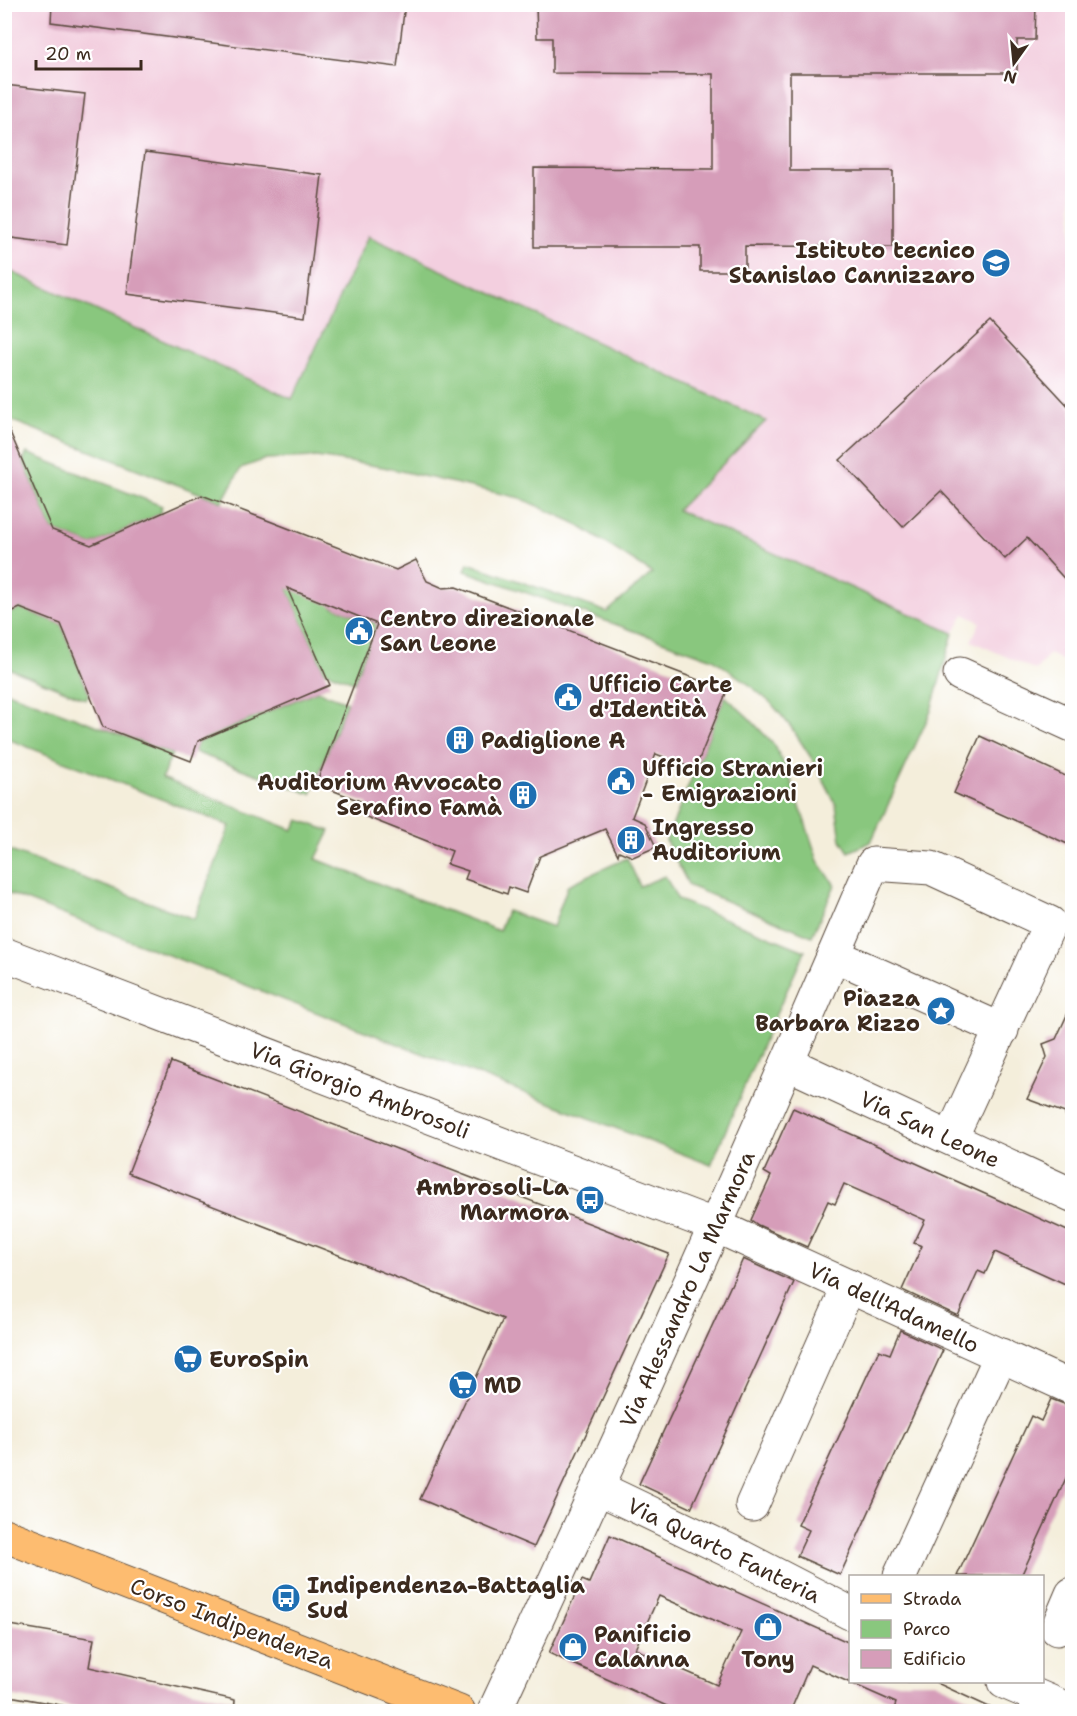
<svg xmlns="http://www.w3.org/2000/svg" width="1077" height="1716" viewBox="0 0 1077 1716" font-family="'Shantell Sans',sans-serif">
  <rect width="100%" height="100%" fill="#fff"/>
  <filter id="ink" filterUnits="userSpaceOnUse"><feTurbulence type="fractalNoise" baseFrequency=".0167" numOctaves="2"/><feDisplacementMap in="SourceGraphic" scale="12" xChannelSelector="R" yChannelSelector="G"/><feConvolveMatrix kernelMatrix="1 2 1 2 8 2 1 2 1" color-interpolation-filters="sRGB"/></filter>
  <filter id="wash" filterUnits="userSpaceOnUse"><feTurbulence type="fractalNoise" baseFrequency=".008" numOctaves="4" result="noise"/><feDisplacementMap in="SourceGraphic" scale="24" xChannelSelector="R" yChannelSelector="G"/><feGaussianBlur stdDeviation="1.35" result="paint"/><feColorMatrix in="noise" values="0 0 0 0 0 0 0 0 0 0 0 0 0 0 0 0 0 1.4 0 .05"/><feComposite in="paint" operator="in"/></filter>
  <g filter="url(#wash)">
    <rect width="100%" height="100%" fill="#f4eedb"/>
    <polygon fill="#f3cfdf" points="5,5 1072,5 1072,665 1049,654 1036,670 971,641 980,622 964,614 953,633 676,510 766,420 368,237 292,399 5,269"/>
    <g fill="#89c77e" stroke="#62784e" stroke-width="1.5">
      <polygon points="368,236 766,421 677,510 953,633 931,711 871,842 849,852 841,840 836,805 814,762 791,727 771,703 747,683 713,659 465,571 468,563 607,612 652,573 573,522 520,498 383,467 316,457 266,459 241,468 222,502 5,418 5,269 292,399"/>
      <polygon points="27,453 162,506 160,514 91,545 52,530 23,461"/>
      <polygon points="271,553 343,574 332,606 377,624 354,682 324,671"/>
      <polygon points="20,608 61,624 89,693 86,699 5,667 5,615"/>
      <polygon points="5,691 172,754 162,778 293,830 299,820 330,831 316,859 499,931 507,911 553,927 568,885 627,858 640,886 665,876 678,900 805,951 766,1036 711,1165 5,892 5,849 194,919 230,826 5,738"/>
      <polygon points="317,691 347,702 311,794 194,752 198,742"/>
      <polygon points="725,696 749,718 775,746 790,777 818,861 835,885 812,936 689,886 666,841"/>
    </g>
    <g id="blocks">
      <g fill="#d69db9" fill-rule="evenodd">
        <polygon points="52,4 405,4 397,67 51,22"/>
        <polygon points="536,4 1036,4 1035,40 1017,40 1017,73 790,73 790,171 893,171 893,247 745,246 745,271 700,271 700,247 534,247 534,168 713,169 713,74 552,73 552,38 537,38"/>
        <polygon points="4,85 85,94 67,245 4,237"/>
        <polygon points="145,152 322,175 305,317 127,294"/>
        <polygon points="990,322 1072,410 1072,587 1027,538 1005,559 941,491 903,527 840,460"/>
        <polygon points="4,418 52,530 91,545 202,495 396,570 416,560 427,581 443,588 456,587 727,691 695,769 656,754 632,817 645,823 656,847 633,857 619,851 618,855 605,829 540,856 526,893 509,887 507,894 465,879 468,871 447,864 452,851 364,816 368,804 316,784 377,624 287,588 330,685 198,741 191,761 103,727 61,624 20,608 4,615"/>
        <polygon points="980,736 1072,779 1072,846 954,793"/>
        <polygon points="1072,1004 1072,1117 1066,1118 1065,1113 1027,1099 1047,1057 1043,1044 1056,1039"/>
        <polygon points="171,1062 669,1254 534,1547 420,1499 503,1319 128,1173"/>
        <polygon points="793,1108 1072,1233 1072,1287 995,1252 985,1274 978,1271 958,1316 902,1290 922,1246 914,1243 925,1220 844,1184 835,1204 828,1201 807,1247 758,1225 751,1220 771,1176 764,1172"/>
        <polygon points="743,1259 794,1282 691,1508 639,1484"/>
        <polygon points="900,1330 943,1350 840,1575 797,1556 809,1530 798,1525 879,1350 890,1354"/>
        <polygon points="1051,1399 1072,1407 1072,1465 1021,1576 957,1576 1031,1416 1041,1421"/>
        <path d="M 610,1535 L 850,1643 L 850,1682 L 935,1682 L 1000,1712 L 893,1712 L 896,1703 L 810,1665 L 790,1712 L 680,1712 L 629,1689 L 549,1653 L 582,1580 L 589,1583 ZM 659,1596 L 741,1632 L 717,1685 L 635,1649 Z"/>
        <polygon points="4,1624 94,1639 89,1667 235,1700 234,1712 100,1712 4,1695"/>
      </g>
    </g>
  </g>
  <g filter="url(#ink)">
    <use href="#blocks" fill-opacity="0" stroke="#57473a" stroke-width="1.5"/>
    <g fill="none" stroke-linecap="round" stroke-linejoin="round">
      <g stroke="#57473a" stroke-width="35">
        <g id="minor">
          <polyline points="960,674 1072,725"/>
          <polyline points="4,954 716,1226 1072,1388"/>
          <polyline points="834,955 1002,1030"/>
          <polyline points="787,1063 1072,1195"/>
          <polyline points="598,1488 736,1554 850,1613"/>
          <polyline points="752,1505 849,1286"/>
          <polyline points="900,1576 1001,1355"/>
          <polyline points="1057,1629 1072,1594"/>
          <polyline points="1004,1682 1072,1711"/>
          <path d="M 494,1712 C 625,1431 751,1149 873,864 L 931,868 L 1050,923 L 951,1138"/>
        </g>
      </g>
      <g stroke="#57473a" stroke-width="35">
        <polyline id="primary" points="4,1535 459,1712"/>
      </g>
      <use href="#minor" stroke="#fff" stroke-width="33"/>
      <use href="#primary" stroke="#fdbc6f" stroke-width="33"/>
    </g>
  </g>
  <defs>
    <g id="school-disc" transform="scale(1.5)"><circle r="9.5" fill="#1f6fb2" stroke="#fff"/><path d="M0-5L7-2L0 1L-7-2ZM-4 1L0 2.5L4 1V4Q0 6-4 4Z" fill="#fff"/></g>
    <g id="civic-disc" transform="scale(1.5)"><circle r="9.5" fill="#1f6fb2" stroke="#fff"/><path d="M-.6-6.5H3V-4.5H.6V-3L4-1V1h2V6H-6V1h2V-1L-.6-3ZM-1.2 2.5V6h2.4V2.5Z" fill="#fff"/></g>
    <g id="building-disc" transform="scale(1.5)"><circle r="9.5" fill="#1f6fb2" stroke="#fff"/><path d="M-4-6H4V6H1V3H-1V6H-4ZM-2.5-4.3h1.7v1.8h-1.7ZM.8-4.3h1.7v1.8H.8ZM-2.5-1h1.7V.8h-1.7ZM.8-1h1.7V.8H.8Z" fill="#fff"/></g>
    <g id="sight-disc" transform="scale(1.5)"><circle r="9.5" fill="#1f6fb2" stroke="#fff"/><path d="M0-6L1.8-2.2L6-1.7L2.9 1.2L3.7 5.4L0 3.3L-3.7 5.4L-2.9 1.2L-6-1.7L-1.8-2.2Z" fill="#fff"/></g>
    <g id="bus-disc" transform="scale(1.5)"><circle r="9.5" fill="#1f6fb2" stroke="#fff"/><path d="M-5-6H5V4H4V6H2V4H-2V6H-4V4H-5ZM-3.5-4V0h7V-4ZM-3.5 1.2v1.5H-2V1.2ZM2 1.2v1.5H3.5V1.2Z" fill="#fff"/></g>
    <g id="supermarket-disc" transform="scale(1.5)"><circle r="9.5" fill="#1f6fb2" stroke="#fff"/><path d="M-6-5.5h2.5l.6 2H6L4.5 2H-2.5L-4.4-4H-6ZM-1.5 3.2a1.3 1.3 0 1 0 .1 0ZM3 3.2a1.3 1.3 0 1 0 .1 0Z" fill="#fff"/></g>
    <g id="shop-disc" transform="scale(1.5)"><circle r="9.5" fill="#1f6fb2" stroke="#fff"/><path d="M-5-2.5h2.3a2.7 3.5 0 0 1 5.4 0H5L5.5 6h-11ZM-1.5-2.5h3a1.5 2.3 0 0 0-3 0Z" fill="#fff"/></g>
  </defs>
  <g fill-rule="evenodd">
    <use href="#school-disc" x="996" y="263"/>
    <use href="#civic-disc" x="359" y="631"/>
    <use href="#civic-disc" x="568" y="697"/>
    <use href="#building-disc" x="460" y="740"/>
    <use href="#civic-disc" x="621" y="781"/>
    <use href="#building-disc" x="523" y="795"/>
    <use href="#building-disc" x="631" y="840"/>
    <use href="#sight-disc" x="941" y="1011"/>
    <use href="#bus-disc" x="590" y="1200"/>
    <use href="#supermarket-disc" x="188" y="1359"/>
    <use href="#supermarket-disc" x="463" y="1385"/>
    <use href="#bus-disc" x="286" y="1598"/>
    <use href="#shop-disc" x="768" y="1627"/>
    <use href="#shop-disc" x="573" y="1647"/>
  </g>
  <g text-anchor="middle" stroke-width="4.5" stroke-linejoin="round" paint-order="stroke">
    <g font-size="22" font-weight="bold" fill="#3b2a1e" stroke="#fff" text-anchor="start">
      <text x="975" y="258" text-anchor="end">Istituto tecnico<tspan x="975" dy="25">Stanislao Cannizzaro</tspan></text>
      <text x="380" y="626">Centro direzionale<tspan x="380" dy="25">San Leone</tspan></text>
      <text x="589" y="692">Ufficio Carte<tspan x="589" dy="25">d'Identità</tspan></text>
      <text x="481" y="748">Padiglione A</text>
      <text x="642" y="776">Ufficio Stranieri<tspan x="642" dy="25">- Emigrazioni</tspan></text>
      <text x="502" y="790" text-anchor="end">Auditorium Avvocato<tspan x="502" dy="25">Serafino Famà</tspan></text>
      <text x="652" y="835">Ingresso<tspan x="652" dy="25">Auditorium</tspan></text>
      <text x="920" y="1006" text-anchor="end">Piazza<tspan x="920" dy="25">Barbara Rizzo</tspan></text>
      <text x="569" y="1195" text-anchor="end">Ambrosoli-La<tspan x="569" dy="25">Marmora</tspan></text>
      <text x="209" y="1367">EuroSpin</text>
      <text x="484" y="1393">MD</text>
      <text x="307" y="1593">Indipendenza-Battaglia<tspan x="307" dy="25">Sud</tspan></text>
      <text x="594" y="1642">Panificio<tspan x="594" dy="25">Calanna</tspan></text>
      <text x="768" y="1667" text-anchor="middle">Tony</text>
    </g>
    <g font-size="22" fill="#3b2a1e" stroke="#fff">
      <text transform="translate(360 1090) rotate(21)" y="8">Via Giorgio Ambrosoli</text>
      <text transform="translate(930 1129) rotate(25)" y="8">Via San Leone</text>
      <text transform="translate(687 1289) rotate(-66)" y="8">Via Alessandro La Marmora</text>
      <text transform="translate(894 1307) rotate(25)" y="8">Via dell'Adamello</text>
      <text transform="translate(724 1550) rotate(26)" y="8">Via Quarto Fanteria</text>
      <text transform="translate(232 1623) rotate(21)" y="8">Corso Indipendenza</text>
    </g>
  </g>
  <rect width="1077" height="1716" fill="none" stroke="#fff" stroke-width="24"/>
  <rect x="849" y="1575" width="195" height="108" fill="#ffffff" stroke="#b1aaa5" stroke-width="1.5"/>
  <rect x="861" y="1594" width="30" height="9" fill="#fdbc6f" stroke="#b1aaa5" stroke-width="1.5"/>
  <text x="903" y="1605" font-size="18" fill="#3b2a1e">Strada</text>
  <rect x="861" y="1620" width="30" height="18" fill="#89c77e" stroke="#b1aaa5" stroke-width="1.5"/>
  <text x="903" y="1635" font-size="18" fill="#3b2a1e">Parco</text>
  <rect x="861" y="1650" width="30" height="18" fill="#d69db9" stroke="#b1aaa5" stroke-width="1.5"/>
  <text x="903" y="1665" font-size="18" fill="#3b2a1e">Edificio</text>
  <g transform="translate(1014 63) rotate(195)" stroke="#ffffff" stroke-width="4.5" paint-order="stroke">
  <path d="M0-4.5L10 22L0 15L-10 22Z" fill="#3b2a1e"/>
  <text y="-9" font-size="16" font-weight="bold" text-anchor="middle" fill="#3b2a1e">N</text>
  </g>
  <path d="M36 60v9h105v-9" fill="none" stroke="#3b2a1e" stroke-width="3"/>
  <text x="45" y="60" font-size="18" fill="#3b2a1e" stroke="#ffffff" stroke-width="4.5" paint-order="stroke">20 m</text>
</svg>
